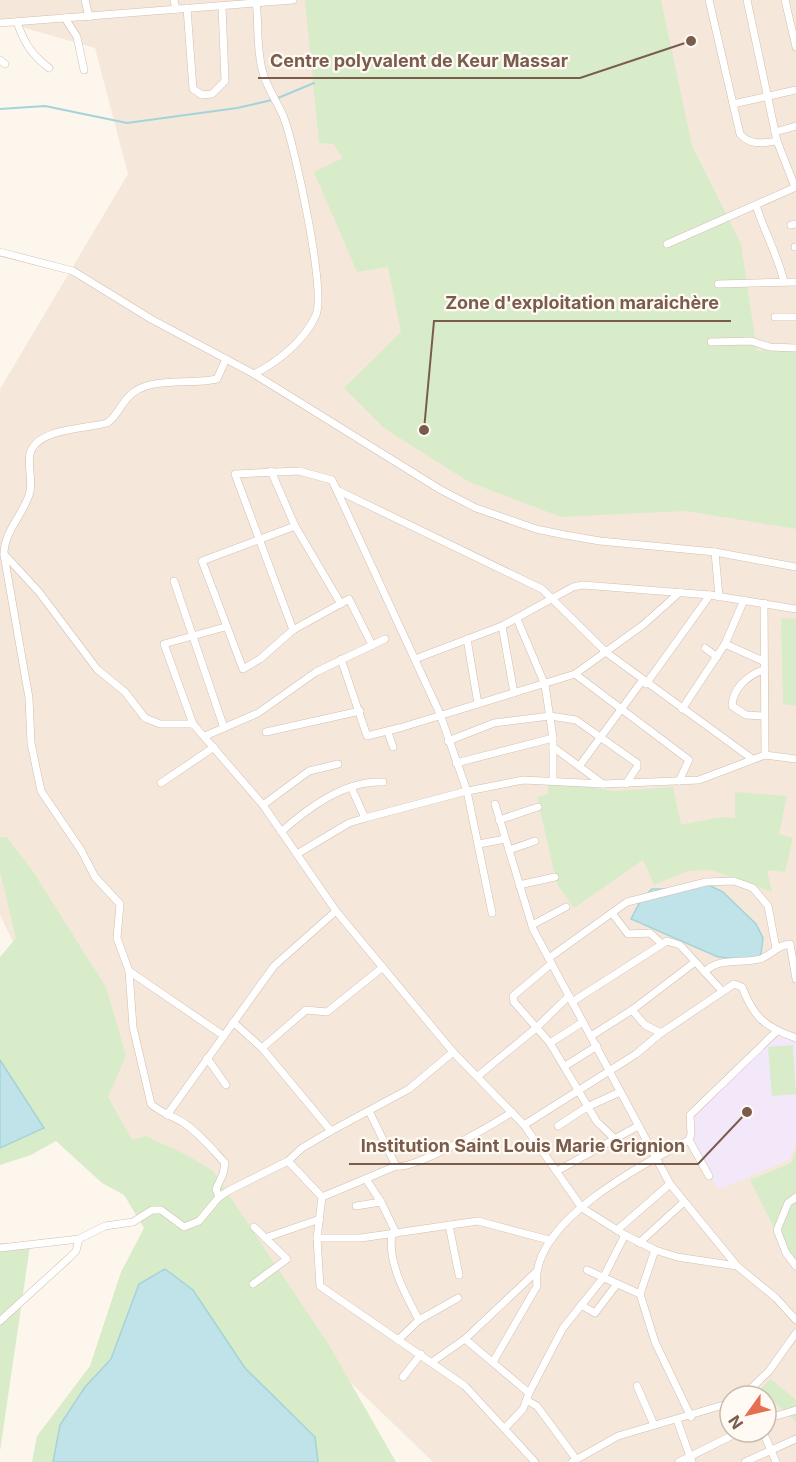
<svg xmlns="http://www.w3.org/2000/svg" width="796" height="1462" viewBox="0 0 796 1462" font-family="Inter,sans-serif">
  <rect width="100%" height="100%" fill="#fdf6ec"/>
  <path fill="#f5e8da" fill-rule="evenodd" d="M 0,0 L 796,0 L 796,1462 L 433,1462 L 120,1160 L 0,915 L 0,389 L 128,174 L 95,48 L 0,21 ZM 730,1396 L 766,1396 L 766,1432 L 730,1432 Z"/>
  <polygon fill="#f3e8fa" points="783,1036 796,1040 796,1143 790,1159 718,1190 692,1141 696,1136 694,1118 771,1040"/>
  <g fill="#d8ecc9">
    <polygon points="305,0 661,0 692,145 741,244 757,351 796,346 796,529 686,511 561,517 469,482 384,428 344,388 401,332 388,267 357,272 314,172 343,158 333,144 319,143"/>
    <polygon points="781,618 796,619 796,706 783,704"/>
    <path d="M 548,781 L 615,791 L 673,787 L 681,824 C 700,823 717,815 735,818 L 735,792 L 787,796 L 779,834 L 793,838 L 785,872 L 767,870 L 772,892 L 711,870 L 688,871 L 654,885 L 643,860 L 574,908 L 557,884 L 537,797 L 548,794 Z"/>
    <polygon points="0,837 7,837 32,870 106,987 126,1056 108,1097 132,1140 145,1136 187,1155 213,1171 329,1345 396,1462 32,1462 37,1436 90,1366 121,1272 144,1228 124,1195 102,1183 56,1141 31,1155 0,1165 0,1148 44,1128 0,1060 0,957 16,938 0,872"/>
    <polygon points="793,1045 796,1094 772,1096 768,1047"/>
    <polygon points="796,1150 796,1272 750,1180 791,1163"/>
    <polygon points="0,1243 30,1246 0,1451"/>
    <polygon points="771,1379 796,1400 796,1422 760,1389"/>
  </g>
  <g fill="#bfe3e8" stroke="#a5d3da" stroke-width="1.5">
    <polygon points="690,885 709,885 723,892 756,924 763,938 761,954 754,960 718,957 631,919 641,900 652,889 672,889"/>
    <polygon points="0,1060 44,1128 0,1148"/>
    <polygon points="165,1269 193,1290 245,1368 315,1437 318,1462 53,1462 60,1425 85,1387 111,1359 139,1284"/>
  </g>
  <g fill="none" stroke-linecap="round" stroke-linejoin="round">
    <g stroke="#a5d3da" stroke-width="2">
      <polyline points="278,98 314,83"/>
      <polyline points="0,109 45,106 127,123 237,108 272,100"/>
    </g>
    <g stroke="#d1beb0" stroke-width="8">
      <g id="minor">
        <polyline points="85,0 89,17"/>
        <polyline points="174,0 176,9"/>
        <path d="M 709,0 L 740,134 C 750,146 764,143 777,141"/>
        <polyline points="747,0 777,141 795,187"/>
        <polyline points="785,0 796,47"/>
        <polyline points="187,8 193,89 202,95 212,94 225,81 222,6"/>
        <polyline points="65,18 77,37 84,70"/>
        <path d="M 17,22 C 24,43 32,55 49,68"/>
        <polyline points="0,23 293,0"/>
        <polyline points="0,60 5,64"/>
        <polyline points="733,104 796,90"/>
        <polyline points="775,132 796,126"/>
        <path d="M 756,205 C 764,232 778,255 784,282"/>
        <polyline points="791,225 796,224"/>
        <polyline points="667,244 796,187"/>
        <polyline points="795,247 796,247"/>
        <polyline points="0,252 73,271 151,319 254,374 441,490 476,508 536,529 565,535 600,541 715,552 796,567"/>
        <polyline points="718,284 796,282"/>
        <polyline points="775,317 796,317"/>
        <polyline points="711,342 751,341 770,347 796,348"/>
        <path d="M 254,374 C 278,362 305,340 316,315 C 326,290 295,147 284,118 C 278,103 267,88 263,73 C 256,50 259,24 256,0"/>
        <polyline points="271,471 295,526 341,604"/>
        <polyline points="337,490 542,589 607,653 751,758"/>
        <polyline points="295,526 202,561 243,669 260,659 293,630 349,599 372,645"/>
        <polyline points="715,552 719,597"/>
        <polyline points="4,555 29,698 31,743 41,791 81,850 95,877 120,904 117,938 129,971 224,1036"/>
        <polyline points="174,581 224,728"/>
        <polyline points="764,603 765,755"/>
        <polyline points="517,619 545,685 553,738 553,781"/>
        <polyline points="502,626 514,693"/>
        <polyline points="225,627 164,644 193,724 263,805 336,911 453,1052 524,1125 582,1208 625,1235 655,1250 677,1257 737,1266 776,1298 796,1320"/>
        <polyline points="293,630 235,474 299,471 332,480 440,714 467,791 492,913"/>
        <polyline points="467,639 478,704"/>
        <polyline points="725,644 763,661"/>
        <polyline points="705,648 717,657"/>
        <polyline points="341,659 367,736 403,727 575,674 643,625 680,592"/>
        <polyline points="415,659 502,626 573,587 583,585 710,595 796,609"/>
        <polyline points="575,674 689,760 679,781"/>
        <polyline points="646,684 710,595"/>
        <polyline points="682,709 725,644 744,600"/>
        <path d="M 763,716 L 746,715 L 732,706 C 733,688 747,676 763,670"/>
        <path d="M 193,724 L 160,724 L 145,718 L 125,692 L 97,669 L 39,592 L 4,554 C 4,532 22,516 29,495 C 34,482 27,468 30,454 C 36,428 86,429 107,423 C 119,415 121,401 134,392 C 155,377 191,385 217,379 L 226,359"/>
        <polyline points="266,732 360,711"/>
        <polyline points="388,732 393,747"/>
        <polyline points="205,736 258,713 316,672 385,639"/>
        <polyline points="448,741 494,723 550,716 576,720 637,763 637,767 626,784"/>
        <polyline points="553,747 603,784"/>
        <polyline points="456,763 553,738"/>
        <polyline points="580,765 642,681"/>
        <polyline points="161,783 214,747"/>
        <polyline points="351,787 365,818"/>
        <polyline points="495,804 533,929 670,1184 737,1266"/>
        <polyline points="263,805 309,771 338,764"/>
        <polyline points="499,820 538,807"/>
        <path d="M 281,832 C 308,808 345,780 383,782"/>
        <polyline points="479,844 505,839"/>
        <polyline points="509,850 535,841"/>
        <polyline points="297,854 349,823 365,818 463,792 523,780 603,784 699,780 765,755 796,759"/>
        <polyline points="519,885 555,877"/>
        <polyline points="612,913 628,934 650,933 661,943"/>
        <polyline points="532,925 566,907"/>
        <polyline points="549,958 627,902 706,882 734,881 753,888 768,906 776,948"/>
        <polyline points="551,964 513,996 514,1002 550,1043 597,1122 614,1138"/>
        <path d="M 129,971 L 133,1027 L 151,1104 C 161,1113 173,1116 184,1123 C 200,1134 212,1149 225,1163 L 223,1174 L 216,1189 L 219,1197"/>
        <path d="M 705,972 C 718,957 743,964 760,959 C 772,955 777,945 790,944 L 796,979"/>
        <polyline points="572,1002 667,941 680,945 722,991"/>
        <polyline points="632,1010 645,1025 661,1033"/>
        <polyline points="233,1022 262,1048 331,1131"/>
        <polyline points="591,1036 632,1010 695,962"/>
        <polyline points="550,1043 583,1022"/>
        <polyline points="262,1048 306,1010 327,1012 383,967"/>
        <polyline points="207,1058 226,1085"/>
        <polyline points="565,1066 597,1046"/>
        <polyline points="478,1076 536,1028 569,996"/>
        <polyline points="167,1115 274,966 336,911"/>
        <path d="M 524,1125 L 636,1054 L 661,1033 L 734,984 L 742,987 C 754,1018 765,1027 796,1038"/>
        <polyline points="558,1126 587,1107 620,1092"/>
        <polyline points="288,1161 322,1197 317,1238 320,1286 465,1386 535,1462"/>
        <path d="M 396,1166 C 412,1171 494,1124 512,1112"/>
        <polyline points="557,1171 638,1126"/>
        <polyline points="709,1176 689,1140 691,1134 690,1115 777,1031"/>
        <polyline points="366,1179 381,1202 396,1233"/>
        <polyline points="322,1197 396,1166 369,1111"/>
        <polyline points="796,1197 788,1203 777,1230 786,1253 796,1266"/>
        <polyline points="356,1206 381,1202"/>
        <polyline points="449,1225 459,1275"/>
        <polyline points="617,1230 670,1184"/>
        <path d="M 392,1234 C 387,1262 406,1296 419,1320"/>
        <polyline points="265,1238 320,1219"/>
        <polyline points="317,1238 361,1238 478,1221 549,1240"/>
        <polyline points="639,1243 684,1202"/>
        <polyline points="0,1248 79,1239"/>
        <polyline points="655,1250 640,1294 655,1342 691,1417"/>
        <polyline points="587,1270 640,1294"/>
        <polyline points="253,1284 287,1259 254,1227"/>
        <polyline points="581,1305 595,1313 617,1284"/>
        <polyline points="0,1321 69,1258 76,1251 79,1239 105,1226 133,1222 152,1210 161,1210 184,1227 199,1221 219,1197 230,1190 288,1161 302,1148 331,1131 409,1089 453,1052"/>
        <polyline points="398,1340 419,1320 458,1298"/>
        <polyline points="432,1362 465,1339"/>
        <path d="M 493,1362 L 537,1286 C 529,1223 641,1165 689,1140"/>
        <polyline points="403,1377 421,1354"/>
        <polyline points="637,1386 654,1425"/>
        <polyline points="529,1393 465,1339 535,1273"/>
        <polyline points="743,1396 769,1371 796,1333"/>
        <polyline points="528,1401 537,1406 576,1459"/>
        <polyline points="766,1419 796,1410"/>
        <polyline points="677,1420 692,1462"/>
        <polyline points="505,1428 523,1409 529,1393 563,1328 603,1278 625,1235"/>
        <polyline points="763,1432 776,1462"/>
        <polyline points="572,1462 618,1436 730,1403"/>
        <polyline points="679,1462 739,1432"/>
        <polyline points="745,1462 796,1439"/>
      </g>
    </g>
    <use href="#minor" stroke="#fff" stroke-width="7"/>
  </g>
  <path fill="none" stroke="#7a5c4d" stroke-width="2" d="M691 41L580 78H258M424 430L434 321H731M747 1112L698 1164H349"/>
  <g fill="#7a5c4d" stroke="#fffaf3" stroke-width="2">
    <circle cx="691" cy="41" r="6"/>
    <circle cx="424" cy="430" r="6"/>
    <circle cx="747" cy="1112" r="6"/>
  </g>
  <g font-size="18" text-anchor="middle" font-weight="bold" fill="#7a5c4d" stroke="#fffaf3" stroke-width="4.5" stroke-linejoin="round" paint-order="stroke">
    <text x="419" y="67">Centre polyvalent de Keur Massar</text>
    <text x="582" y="309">Zone d'exploitation maraichère</text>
    <text x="523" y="1152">Institution Saint Louis Marie Grignion</text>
  </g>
  <g transform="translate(748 1414) rotate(236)"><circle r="28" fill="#fffaf3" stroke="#cabbb1" stroke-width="1.5"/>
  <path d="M0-4.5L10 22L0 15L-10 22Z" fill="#e76f51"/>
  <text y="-9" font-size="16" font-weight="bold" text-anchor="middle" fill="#7a5c4d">N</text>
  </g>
</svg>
